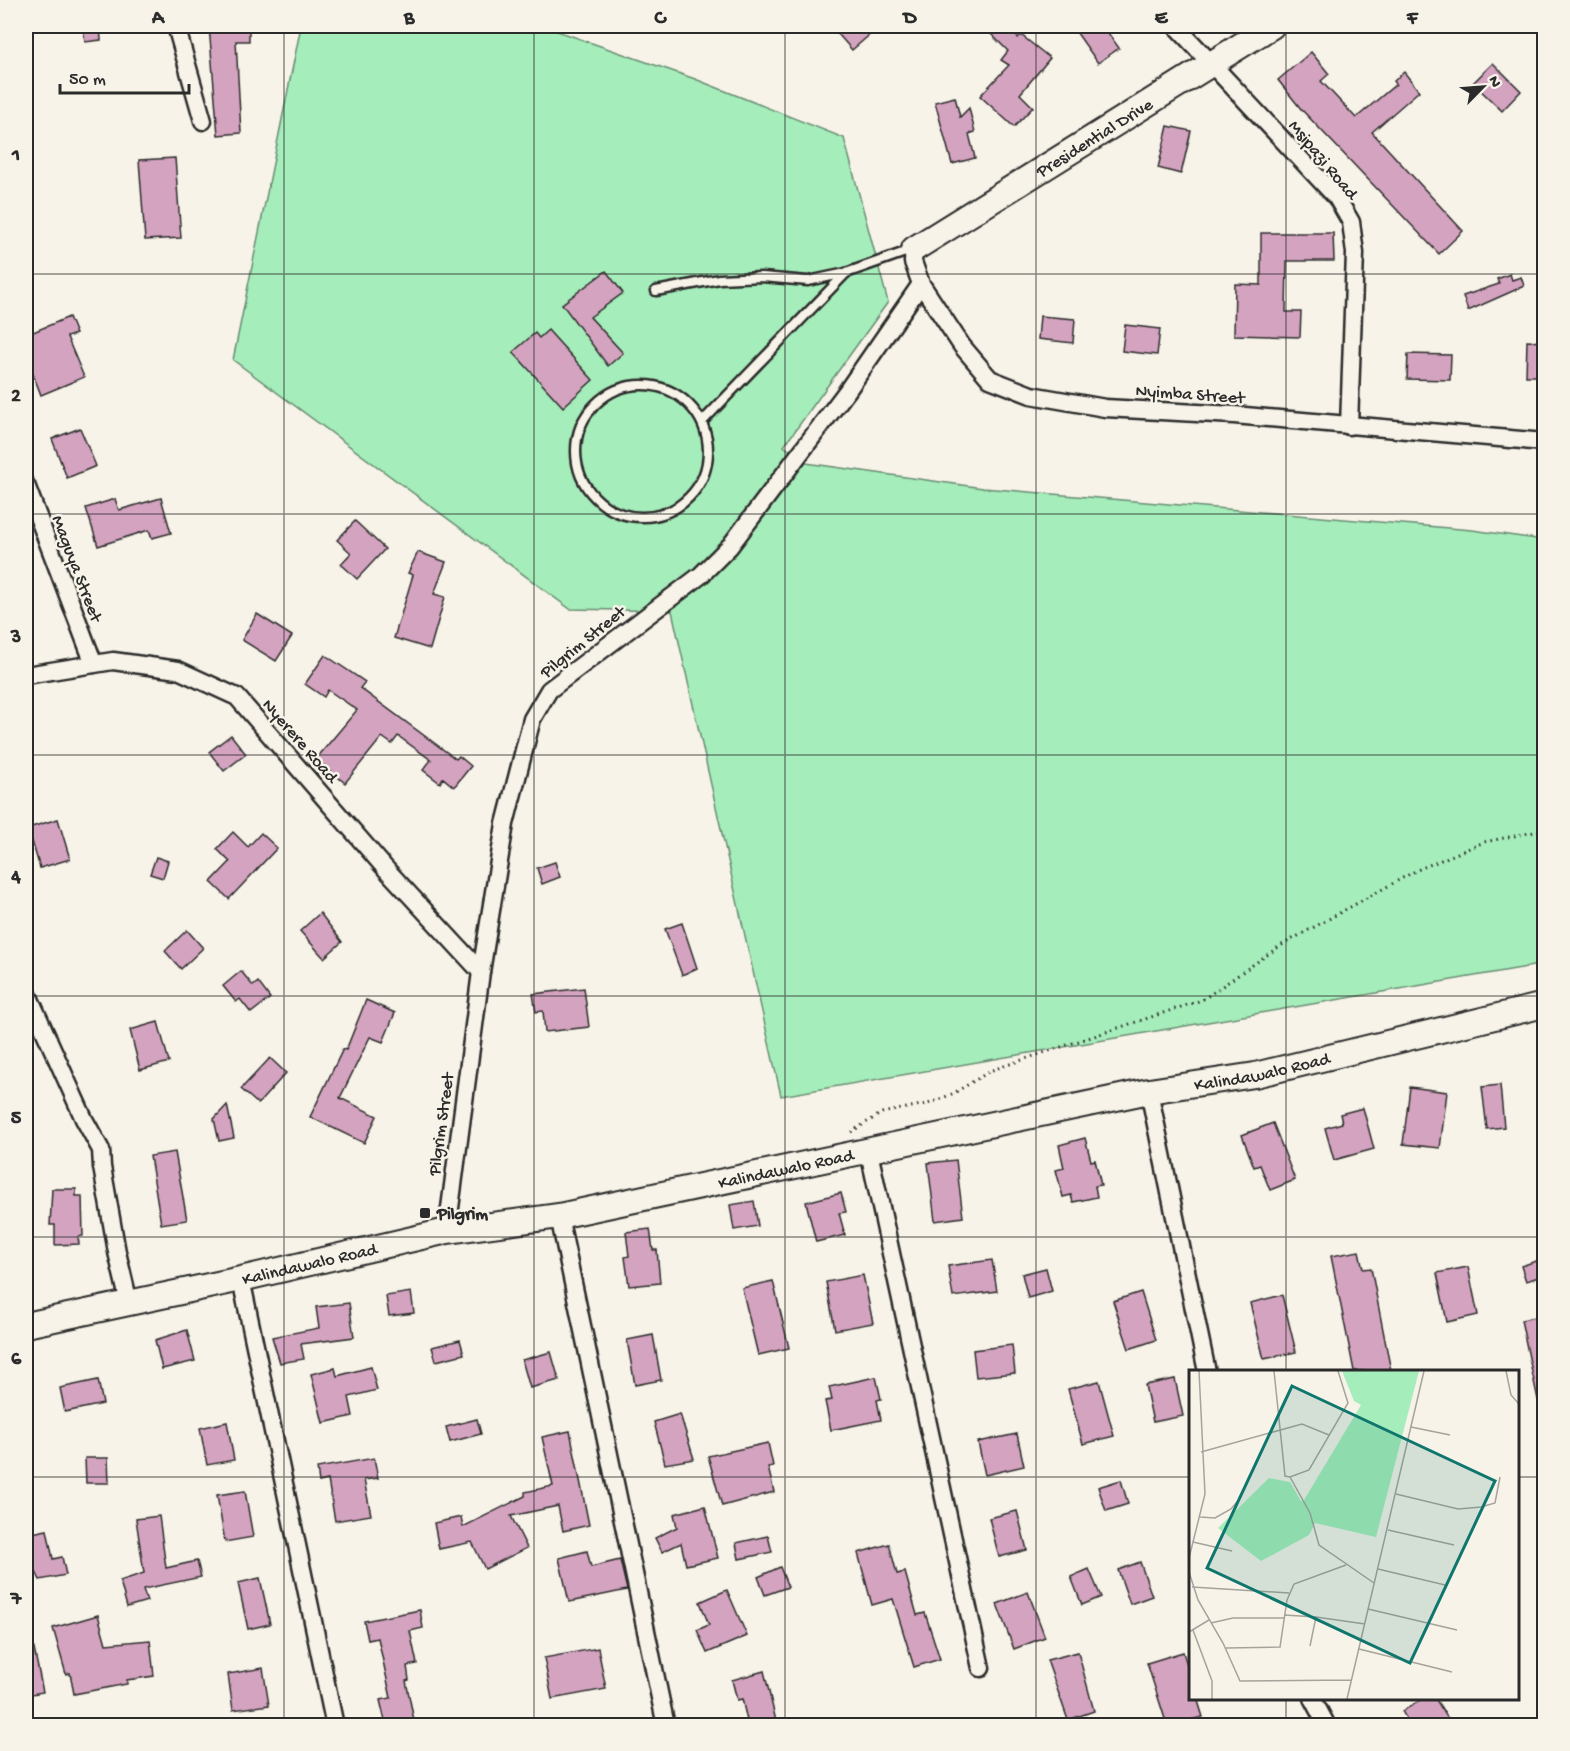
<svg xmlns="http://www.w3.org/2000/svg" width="1570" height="1751" viewBox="0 0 1570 1751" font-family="'Gochi Hand',sans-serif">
  <rect width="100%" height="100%" fill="#f7f3e8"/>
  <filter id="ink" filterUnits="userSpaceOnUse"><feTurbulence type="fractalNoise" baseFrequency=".0167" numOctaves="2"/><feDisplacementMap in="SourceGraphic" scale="12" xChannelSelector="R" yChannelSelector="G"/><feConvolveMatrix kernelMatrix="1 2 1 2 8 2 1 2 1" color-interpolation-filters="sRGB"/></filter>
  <g filter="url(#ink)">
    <polygon fill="#a5edba" stroke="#688c72" stroke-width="1.5" points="301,26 543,26 695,79 844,138 888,302 784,446 806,463 983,488 1472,530 1544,540 1544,964 781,1096 672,611 570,609 233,360"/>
    <g fill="#d4a3c0" stroke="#2b2b2b" stroke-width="1.5">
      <polygon points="83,26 100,26 101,40 85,42"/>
      <polygon points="209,26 249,26 249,41 236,41 241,133 218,135"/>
      <polygon points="831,26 880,26 852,50"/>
      <polygon points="983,26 1007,26 1018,38 1021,35 1050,58 1020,94 1033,107 1014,127 980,96 1009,65 1001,60 1008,51"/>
      <polygon points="1072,26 1103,26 1119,48 1098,63"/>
      <polygon points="1311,52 1329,74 1321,81 1356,118 1396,84 1394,81 1404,72 1419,91 1372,132 1463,231 1439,254 1301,109 1278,80"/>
      <polygon points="1493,63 1521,91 1502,111 1473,83"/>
      <polygon points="955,97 960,117 969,108 975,132 969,134 975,158 952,164 935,102"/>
      <polygon points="1168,126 1191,131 1181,174 1158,168"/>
      <polygon points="175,158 181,238 145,240 139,160"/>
      <polygon points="1261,233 1333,233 1334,261 1287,261 1286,312 1301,312 1300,337 1234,335 1235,284 1261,285"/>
      <polygon points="606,271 623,293 590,317 623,353 608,366 562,304"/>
      <polygon points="1510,274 1512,280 1521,277 1524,286 1468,311 1463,296 1499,284 1497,279"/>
      <polygon points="1040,316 1075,319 1073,343 1038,339"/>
      <polygon points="69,317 76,334 67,337 84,377 41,395 26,356 26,335"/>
      <polygon points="1125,325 1160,329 1157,355 1122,351"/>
      <polygon points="548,330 593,380 563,407 513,352 535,333 539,338"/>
      <polygon points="1527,341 1542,342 1545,376 1526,376"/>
      <polygon points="1408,354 1451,355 1450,380 1407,379"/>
      <polygon points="80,428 96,466 67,478 52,439"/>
      <polygon points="161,498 171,533 152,538 149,530 98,546 86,508 115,499 119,510"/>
      <polygon points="355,521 385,549 357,579 341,564 351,553 337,540"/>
      <polygon points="418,552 446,562 434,594 445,597 430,649 394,638 413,575 408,573"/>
      <polygon points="257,614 292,636 276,661 242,640"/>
      <polygon points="325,655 365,682 360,688 456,759 459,756 471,766 454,787 443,778 440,783 423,770 431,760 398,736 392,744 382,737 345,783 316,759 357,710 328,690 324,697 305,684"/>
      <polygon points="231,735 246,754 224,771 209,752"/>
      <polygon points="58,819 70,859 40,868 28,828"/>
      <polygon points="233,832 248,847 261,833 277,848 229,899 211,882 230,862 217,849"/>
      <polygon points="156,857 168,861 163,878 150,874"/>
      <polygon points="555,862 560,877 542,884 537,868"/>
      <polygon points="320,913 342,942 324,958 300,931"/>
      <polygon points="682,923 697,968 682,975 665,929"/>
      <polygon points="187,930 203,948 181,969 165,951"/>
      <polygon points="241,971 253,986 258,982 270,998 251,1013 240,999 236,1002 223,986"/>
      <polygon points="584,988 589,1027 545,1032 543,1011 536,1012 533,994"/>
      <polygon points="366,1000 395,1013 383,1042 370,1037 340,1098 377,1116 364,1143 310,1117 343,1049 346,1050"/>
      <polygon points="158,1022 169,1062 140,1070 130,1030"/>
      <polygon points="270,1058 286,1073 258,1104 241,1089"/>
      <polygon points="1500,1085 1504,1127 1487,1129 1482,1087"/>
      <polygon points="1410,1087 1447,1092 1440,1148 1403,1144"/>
      <polygon points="227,1105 234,1138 219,1141 214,1119"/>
      <polygon points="1363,1108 1374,1149 1334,1160 1325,1128 1342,1123 1340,1114"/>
      <polygon points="1273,1123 1295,1180 1270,1190 1260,1165 1254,1167 1242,1135"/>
      <polygon points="1085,1138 1091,1161 1095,1160 1101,1185 1095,1186 1097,1197 1073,1202 1071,1195 1063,1197 1056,1170 1064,1168 1059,1145"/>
      <polygon points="175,1152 187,1220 161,1224 150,1156"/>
      <polygon points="956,1160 963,1217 935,1221 928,1163"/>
      <polygon points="52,1189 76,1189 76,1196 82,1196 83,1236 78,1237 79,1244 55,1245 55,1225 50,1225"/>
      <polygon points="841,1193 846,1212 839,1213 845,1235 816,1242 806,1202"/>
      <polygon points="754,1201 758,1226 734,1230 730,1205"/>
      <polygon points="650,1229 653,1250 657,1250 660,1283 629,1286 625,1257 629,1256 626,1232"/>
      <polygon points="1359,1251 1363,1269 1371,1268 1391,1371 1354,1371 1331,1256"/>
      <polygon points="1545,1258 1545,1275 1526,1281 1521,1266"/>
      <polygon points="992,1260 997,1291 953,1297 948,1266"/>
      <polygon points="1468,1267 1478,1315 1447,1322 1437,1273"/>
      <polygon points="1046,1268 1052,1291 1028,1298 1022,1274"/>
      <polygon points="863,1275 873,1323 835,1330 826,1282"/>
      <polygon points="773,1281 789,1348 758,1355 742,1288"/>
      <polygon points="411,1292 414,1313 389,1316 386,1296"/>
      <polygon points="1141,1292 1156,1340 1129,1349 1113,1301"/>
      <polygon points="1282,1295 1296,1352 1264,1359 1250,1303"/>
      <polygon points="349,1303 354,1337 301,1344 304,1359 280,1363 272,1337 319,1328 316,1307"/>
      <polygon points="1545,1315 1545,1399 1538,1400 1521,1320"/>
      <polygon points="187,1330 195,1361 162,1369 155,1340"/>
      <polygon points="653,1335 661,1380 635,1385 627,1340"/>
      <polygon points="460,1340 464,1354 436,1361 432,1347"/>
      <polygon points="1012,1345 1015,1373 976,1377 973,1350"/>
      <polygon points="551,1352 559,1380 530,1388 522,1360"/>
      <polygon points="371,1367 377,1390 349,1397 353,1416 323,1423 311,1374 335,1368 337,1376"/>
      <polygon points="876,1377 881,1399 877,1400 881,1420 831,1430 825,1401 832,1400 829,1387"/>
      <polygon points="1175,1379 1183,1416 1153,1422 1145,1385"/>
      <polygon points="98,1380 103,1404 65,1412 60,1388"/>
      <polygon points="1099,1381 1114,1436 1083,1444 1068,1389"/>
      <polygon points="680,1414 694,1459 665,1464 654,1422"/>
      <polygon points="477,1419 481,1434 450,1442 446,1427"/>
      <polygon points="227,1422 234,1460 207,1465 200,1428"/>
      <polygon points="570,1431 589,1525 563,1531 558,1506 511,1516 527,1548 485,1569 472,1542 439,1549 434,1523 461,1517 463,1527 525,1496 525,1492 553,1486 542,1437"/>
      <polygon points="1017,1434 1024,1466 985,1475 978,1442"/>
      <polygon points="768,1443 773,1466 768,1467 774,1492 722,1506 708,1456"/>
      <polygon points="85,1458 108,1458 109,1483 86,1483"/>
      <polygon points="374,1458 378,1478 364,1480 371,1515 335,1521 328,1480 319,1482 317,1468"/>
      <polygon points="1121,1480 1128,1504 1106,1511 1098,1487"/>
      <polygon points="245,1491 253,1537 225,1542 217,1495"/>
      <polygon points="705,1506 718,1558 686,1565 681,1543 662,1552 655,1538 677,1527 674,1514"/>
      <polygon points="1017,1511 1027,1550 999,1557 989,1518"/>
      <polygon points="159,1516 166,1568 197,1561 201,1577 143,1589 147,1601 127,1607 120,1581 144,1573 136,1519"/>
      <polygon points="47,1530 53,1559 62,1557 66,1575 40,1580 35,1570 27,1534"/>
      <polygon points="768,1536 772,1552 739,1559 736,1543"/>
      <polygon points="889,1544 897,1574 905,1572 917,1615 925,1613 940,1659 914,1667 893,1599 872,1605 858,1553"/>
      <polygon points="587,1551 591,1567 620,1560 627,1590 569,1602 559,1558"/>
      <polygon points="1140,1562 1152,1596 1130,1604 1118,1570"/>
      <polygon points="780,1567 788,1587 765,1595 758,1577"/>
      <polygon points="1089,1569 1101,1597 1082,1605 1071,1577"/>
      <polygon points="260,1578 270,1624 248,1629 238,1583"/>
      <polygon points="727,1590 747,1636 707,1653 697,1630 709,1625 700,1602"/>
      <polygon points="1028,1592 1045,1637 1014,1649 997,1604"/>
      <polygon points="420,1610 423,1628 410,1631 417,1664 407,1666 409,1680 406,1681 415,1725 386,1725 380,1700 391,1698 378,1638 368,1640 364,1621"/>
      <polygon points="98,1615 106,1644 150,1640 154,1676 127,1680 127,1684 74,1694 70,1673 66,1674 53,1628"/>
      <polygon points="26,1644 33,1644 43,1692 26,1695"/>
      <polygon points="598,1648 606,1689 552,1699 544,1658"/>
      <polygon points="1078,1652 1094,1711 1068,1720 1047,1660"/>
      <polygon points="1183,1652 1191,1677 1191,1698 1197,1698 1203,1717 1167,1725 1147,1663"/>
      <polygon points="263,1668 269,1705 233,1710 228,1674"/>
      <polygon points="764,1671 777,1725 748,1725 742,1699 737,1700 732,1680"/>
      <polygon points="1425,1698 1435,1698 1452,1725 1410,1725 1402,1711"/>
    </g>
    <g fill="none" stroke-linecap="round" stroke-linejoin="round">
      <g stroke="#2b2b2b" stroke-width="13">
        <g id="lane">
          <polyline points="656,291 719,279 762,277 808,281 846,273 911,250"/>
          <circle cx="642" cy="451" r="66"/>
          <polyline points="702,422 846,273"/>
        </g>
      </g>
      <g stroke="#2b2b2b" stroke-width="21">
        <g id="street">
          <polyline points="176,26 203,121"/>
          <polyline points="1176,26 1337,198 1351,222 1355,253 1349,426"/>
          <polyline points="914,249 913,262 921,284 962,346 990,379 1031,395 1105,408 1234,415 1544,442"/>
          <polyline points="26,485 94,664"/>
          <polyline points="26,675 113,661 178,670 237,697 385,868 481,972"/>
          <polyline points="26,990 84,1119 101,1150 102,1167 117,1252 129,1303"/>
          <polyline points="1149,1091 1207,1372"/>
          <polyline points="869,1152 981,1668"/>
          <polyline points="559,1216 666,1726"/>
          <polyline points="447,1231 481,972 505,824 532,719 549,690 701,575 730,546 847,391 921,284"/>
          <polyline points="241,1279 335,1726"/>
          <polyline points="1312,1698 1327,1726"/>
        </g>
      </g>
      <g stroke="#2b2b2b" stroke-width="28">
        <g id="secondary">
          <path id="s1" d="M 914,249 L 1272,26"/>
          <path id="s2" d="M 26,1325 L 241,1279 L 447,1231 L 559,1216 L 1149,1091 L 1255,1075 L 1544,1005"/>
        </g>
      </g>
      <polyline stroke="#2b2b2b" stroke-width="3" stroke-dasharray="1.5 4.5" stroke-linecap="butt" points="851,1132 882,1113 931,1103 954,1093 992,1070 1202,1000 1280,946 1417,870 1484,842 1544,830"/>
      <use href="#lane" stroke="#f7f3e8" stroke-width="8"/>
      <use href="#street" stroke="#f7f3e8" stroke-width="16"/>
      <use href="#secondary" stroke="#f7f3e8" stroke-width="24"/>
    </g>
  </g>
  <path fill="none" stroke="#2b2b2b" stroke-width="1.5" stroke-opacity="0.55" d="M 284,26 L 284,1726M 534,26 L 534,1726M 785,26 L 785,1726M 1036,26 L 1036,1726M 1286,26 L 1286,1372M 26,274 L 1544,274M 26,514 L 1544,514M 26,755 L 1544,755M 26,996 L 1544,996M 26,1237 L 1544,1237M 26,1477 L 1190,1477M 1518,1477 L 1544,1477M 1286,1698 L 1286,1726"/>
  <rect fill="#2b2b2b" stroke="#f7f3e8" stroke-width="2" x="419" y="1207" width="12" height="12" rx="3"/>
  <g text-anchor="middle" stroke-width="5" stroke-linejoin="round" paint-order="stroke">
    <g font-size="18" fill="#2b2b2b" stroke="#f7f3e8">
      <text dy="6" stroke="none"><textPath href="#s1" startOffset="212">Presidential Drive</textPath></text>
      <text transform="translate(1324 159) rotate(50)" y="6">Msipazi Road</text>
      <text transform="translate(1190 393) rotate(4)" y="6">Nyimba Street</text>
      <text transform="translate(78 568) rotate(69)" y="6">Maguya Street</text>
      <text transform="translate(582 641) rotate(-39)" y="6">Pilgrim Street</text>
      <text transform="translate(301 740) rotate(49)" y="6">Nyerere Road</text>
      <text dy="6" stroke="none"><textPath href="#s2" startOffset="1262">Kalindawalo Road</textPath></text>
      <text transform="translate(440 1124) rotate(-82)" y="6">Pilgrim Street</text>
      <text dy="6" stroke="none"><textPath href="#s2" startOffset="776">Kalindawalo Road</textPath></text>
      <text dy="6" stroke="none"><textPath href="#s2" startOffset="290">Kalindawalo Road</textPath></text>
    </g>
    <g font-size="18" font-weight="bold" fill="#2b2b2b" stroke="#f7f3e8" text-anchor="start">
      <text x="437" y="1219">Pilgrim</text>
    </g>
  </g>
  <g transform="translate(1189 1370)">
    <rect width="330" height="330" fill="#f7f3e8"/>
    <path d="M 153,1 L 230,1 L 187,167 L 126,153 L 120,165 L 72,191 L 29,158 L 80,108 L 101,112 L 112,131 L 115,130 L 172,35 L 165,31 Z" fill="#a5edba"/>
    <path fill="none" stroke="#a5a39c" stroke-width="1.5" d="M 85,1 L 96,106 L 101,107 L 120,100 L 159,33 L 149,1M 317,1 L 322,25 L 330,34M 222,57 L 261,65M 12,82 L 113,54 L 140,65M 101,107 L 121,143 L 130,175 L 185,213M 207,124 L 269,139 L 292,137 L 306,133 L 311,107M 11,147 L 26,148 L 42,139 L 52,127M 199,160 L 265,175M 4,172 L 43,181M 0,188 L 16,124 L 10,1M 189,199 L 256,215M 0,202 L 9,230 L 34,273 L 51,311 L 163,310M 3,217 L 100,223M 179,239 L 268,260M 95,245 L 127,247 L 121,276M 127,247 L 176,254M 22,253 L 44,248 L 95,248M 4,260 L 23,311 L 23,329M 0,262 L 20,250M 37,278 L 91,277 L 98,230 L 105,214 L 157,195M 170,279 L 263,302M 158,329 L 235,1"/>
    <path fill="#0f766e" fill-opacity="0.15" stroke="#0f766e" stroke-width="3" d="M 103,16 L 306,111 L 221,293 L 18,198 Z"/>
    <rect width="330" height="330" fill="none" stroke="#2b2b2b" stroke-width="3"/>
  </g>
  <rect width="1570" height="1751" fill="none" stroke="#f7f3e8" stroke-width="66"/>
  <g transform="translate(1483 87) rotate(65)" stroke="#f7f3e8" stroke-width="4.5" paint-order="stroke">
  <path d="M0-4.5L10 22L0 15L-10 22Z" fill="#2b2b2b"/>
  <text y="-9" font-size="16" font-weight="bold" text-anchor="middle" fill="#2b2b2b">N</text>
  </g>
  <path d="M60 84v9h129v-9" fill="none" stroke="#2b2b2b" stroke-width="3"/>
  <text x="69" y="84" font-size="18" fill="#2b2b2b" stroke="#f7f3e8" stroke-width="4.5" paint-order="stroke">50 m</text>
  <rect x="33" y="33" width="1504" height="1685" fill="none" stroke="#2b2b2b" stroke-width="2"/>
  <g font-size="20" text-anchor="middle" font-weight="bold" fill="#2b2b2b">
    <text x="158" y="23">A</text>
    <text x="409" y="23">B</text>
    <text x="660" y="23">C</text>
    <text x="910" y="23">D</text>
    <text x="1161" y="23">E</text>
    <text x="1412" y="23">F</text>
    <text x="16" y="160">1</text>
    <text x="16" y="401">2</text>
    <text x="16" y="642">3</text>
    <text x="16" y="882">4</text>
    <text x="16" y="1123">5</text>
    <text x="16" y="1364">6</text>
    <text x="16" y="1604">7</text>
  </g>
</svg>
